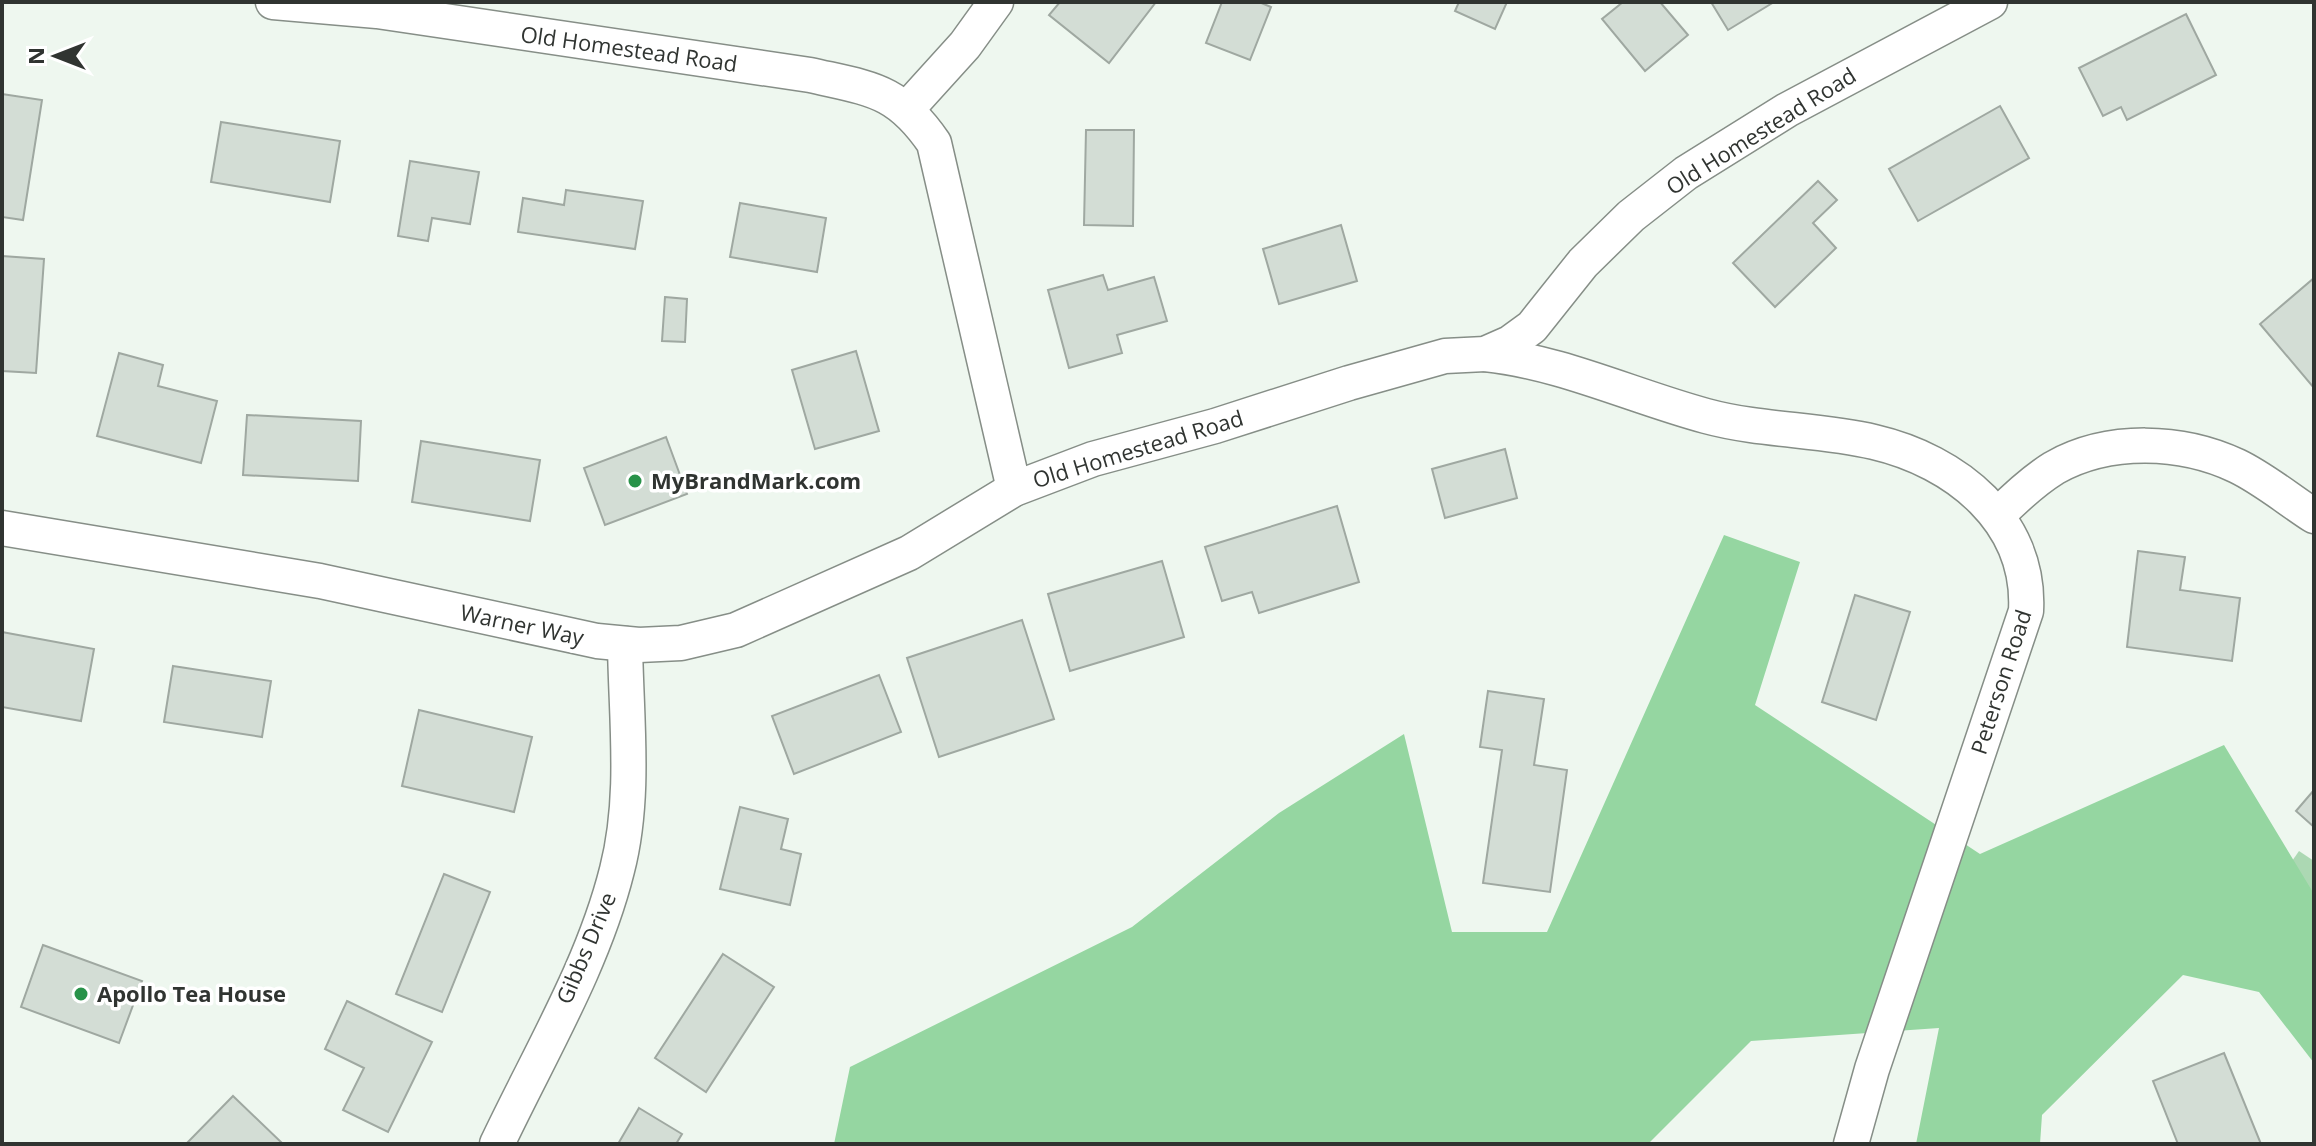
<svg xmlns="http://www.w3.org/2000/svg" width="2316" height="1146" viewBox="0 0 2316 1146" font-family="'Open Sans',sans-serif">
  <rect width="100%" height="100%" fill="#eef7ef"/>
  <polygon fill="#acd8b3" points="2299,851 2314,861 2314,898 2263,903"/>
  <polygon fill="#95d6a1" points="1724,535 1800,562 1755,705 1980,854 2224,745 2314,894 2314,1063 2259,992 2183,975 2042,1115 2040,1144 1916,1144 1939,1028 1751,1041 1648,1144 834,1144 850,1067 1132,927 1279,813 1404,734 1452,932 1547,932"/>
  <g fill="#d3ddd5" stroke="#9fa8a1" stroke-width="2">
    <polygon points="1060,2 1156,2 1109,63 1049,15"/>
    <polygon points="1222,2 1259,2 1271,7 1250,60 1206,43"/>
    <polygon points="1459,2 1507,2 1495,29 1455,11"/>
    <polygon points="1623,2 1660,2 1688,35 1645,71 1602,19"/>
    <polygon points="1711,2 1774,2 1728,30"/>
    <polygon points="2186,14 2216,75 2127,120 2121,107 2103,116 2079,68"/>
    <polygon points="2,94 42,100 23,220 2,217"/>
    <polygon points="2000,106 2029,158 1918,221 1889,169"/>
    <polygon points="221,122 340,141 330,202 211,182"/>
    <polygon points="1086,130 1134,130 1133,226 1084,225"/>
    <polygon points="410,161 479,172 470,224 432,218 428,241 398,236"/>
    <polygon points="1818,181 1837,200 1813,223 1836,248 1775,307 1733,263"/>
    <polygon points="566,190 643,201 635,249 518,232 523,198 564,205"/>
    <polygon points="740,203 826,218 817,272 730,257"/>
    <polygon points="1341,225 1357,281 1279,304 1263,249"/>
    <polygon points="2,256 44,259 36,373 2,371"/>
    <polygon points="1103,275 1108,290 1154,277 1167,321 1117,335 1122,353 1069,368 1048,290"/>
    <polygon points="2314,278 2314,388 2260,324"/>
    <polygon points="665,297 687,299 685,342 662,341"/>
    <polygon points="856,351 879,431 815,449 792,370"/>
    <polygon points="119,353 163,365 158,386 217,401 201,463 97,436"/>
    <polygon points="247,415 361,421 358,481 243,475"/>
    <polygon points="666,437 687,494 605,525 584,468"/>
    <polygon points="421,441 540,460 530,521 412,502"/>
    <polygon points="1505,449 1517,498 1445,518 1432,469"/>
    <polygon points="1337,506 1359,582 1259,613 1252,592 1222,601 1205,547"/>
    <polygon points="2138,551 2185,557 2180,590 2240,598 2232,661 2127,647"/>
    <polygon points="1162,561 1184,637 1070,671 1048,594"/>
    <polygon points="1855,595 1910,612 1876,720 1822,702"/>
    <polygon points="1022,620 1054,719 939,757 907,658"/>
    <polygon points="2,632 94,649 81,721 2,707"/>
    <polygon points="173,666 271,681 262,737 164,722"/>
    <polygon points="879,675 901,732 794,774 772,716"/>
    <polygon points="1488,691 1544,699 1534,765 1567,770 1550,892 1483,883 1502,750 1480,747"/>
    <polygon points="419,710 532,737 514,812 402,786"/>
    <polygon points="2314,790 2314,827 2296,811"/>
    <polygon points="740,807 788,819 781,849 801,854 790,905 720,889"/>
    <polygon points="444,874 490,892 442,1012 396,994"/>
    <polygon points="43,945 142,981 119,1043 21,1007"/>
    <polygon points="723,954 774,987 706,1092 655,1058"/>
    <polygon points="347,1001 432,1042 388,1132 343,1110 364,1068 325,1049"/>
    <polygon points="2224,1053 2261,1144 2178,1144 2153,1081"/>
    <polygon points="233,1096 283,1144 186,1144"/>
    <polygon points="639,1108 682,1134 676,1144 618,1144"/>
  </g>
  <g fill="none" stroke-linecap="round" stroke-linejoin="round">
    <g stroke="#868e87" stroke-width="37">
      <g id="minor">
        <path d="M 273,2 L 377,11 L 810,75 C 871,89 897,89 934,143 L 1014,489"/>
        <polyline points="907,109 965,45 996,2"/>
        <path d="M 1485,354 C 1561,362 1632,396 1706,416 C 1761,431 1820,429 1874,442 C 1956,461 2031,521 2026,611 L 1872,1069 L 1851,1144"/>
        <path d="M 1998,515 C 2015,498 2033,481 2054,468 C 2109,437 2182,440 2237,466 C 2264,479 2289,500 2314,516"/>
        <polyline points="2,528 320,581 597,641 639,645 681,643 736,630 909,553 1014,489 1093,459 1215,426 1349,383 1445,356 1485,354 1510,343 1532,327 1583,263 1631,216 1686,173 1787,110 1990,2"/>
        <path d="M 497,1144 C 539,1055 593,966 617,870 C 636,797 626,718 625,644"/>
      </g>
    </g>
    <use href="#minor" stroke="#fff" stroke-width="34"/>
  </g>
  <g fill="#289249" stroke="#fff" stroke-width="3">
    <circle cx="635" cy="481" r="8"/>
    <circle cx="81" cy="994" r="8"/>
  </g>
  <g text-anchor="middle" stroke-width="7" stroke-linejoin="round" paint-order="stroke">
    <g font-size="22" fill="#303431" stroke="#fff">
      <text transform="translate(629 49) rotate(8)" y="8">Old Homestead Road</text>
      <text transform="translate(1761 131) rotate(-32)" y="8">Old Homestead Road</text>
      <text transform="translate(1138 449) rotate(-17)" y="8">Old Homestead Road</text>
      <text transform="translate(522 625) rotate(12)" y="8">Warner Way</text>
      <text transform="translate(2001 682) rotate(-72)" y="8">Peterson Road</text>
      <text transform="translate(586 948) rotate(-67)" y="8">Gibbs Drive</text>
    </g>
    <g font-size="22" font-weight="bold" fill="#303431" stroke="#fff" text-anchor="start">
      <text x="651" y="489">MyBrandMark.com</text>
      <text x="97" y="1002">Apollo Tea House</text>
    </g>
  </g>
  <rect width="2316" height="1146" fill="none" stroke="#303431" stroke-width="8"/>
  <g transform="translate(56 56) rotate(270)" stroke="#ffffff" stroke-width="6" paint-order="stroke">
  <path d="M0-6L14 30L0 20L-14 30Z" fill="#303431"/>
  <text y="-12" font-size="22" font-weight="bold" text-anchor="middle" fill="#303431">N</text>
  </g>
</svg>
